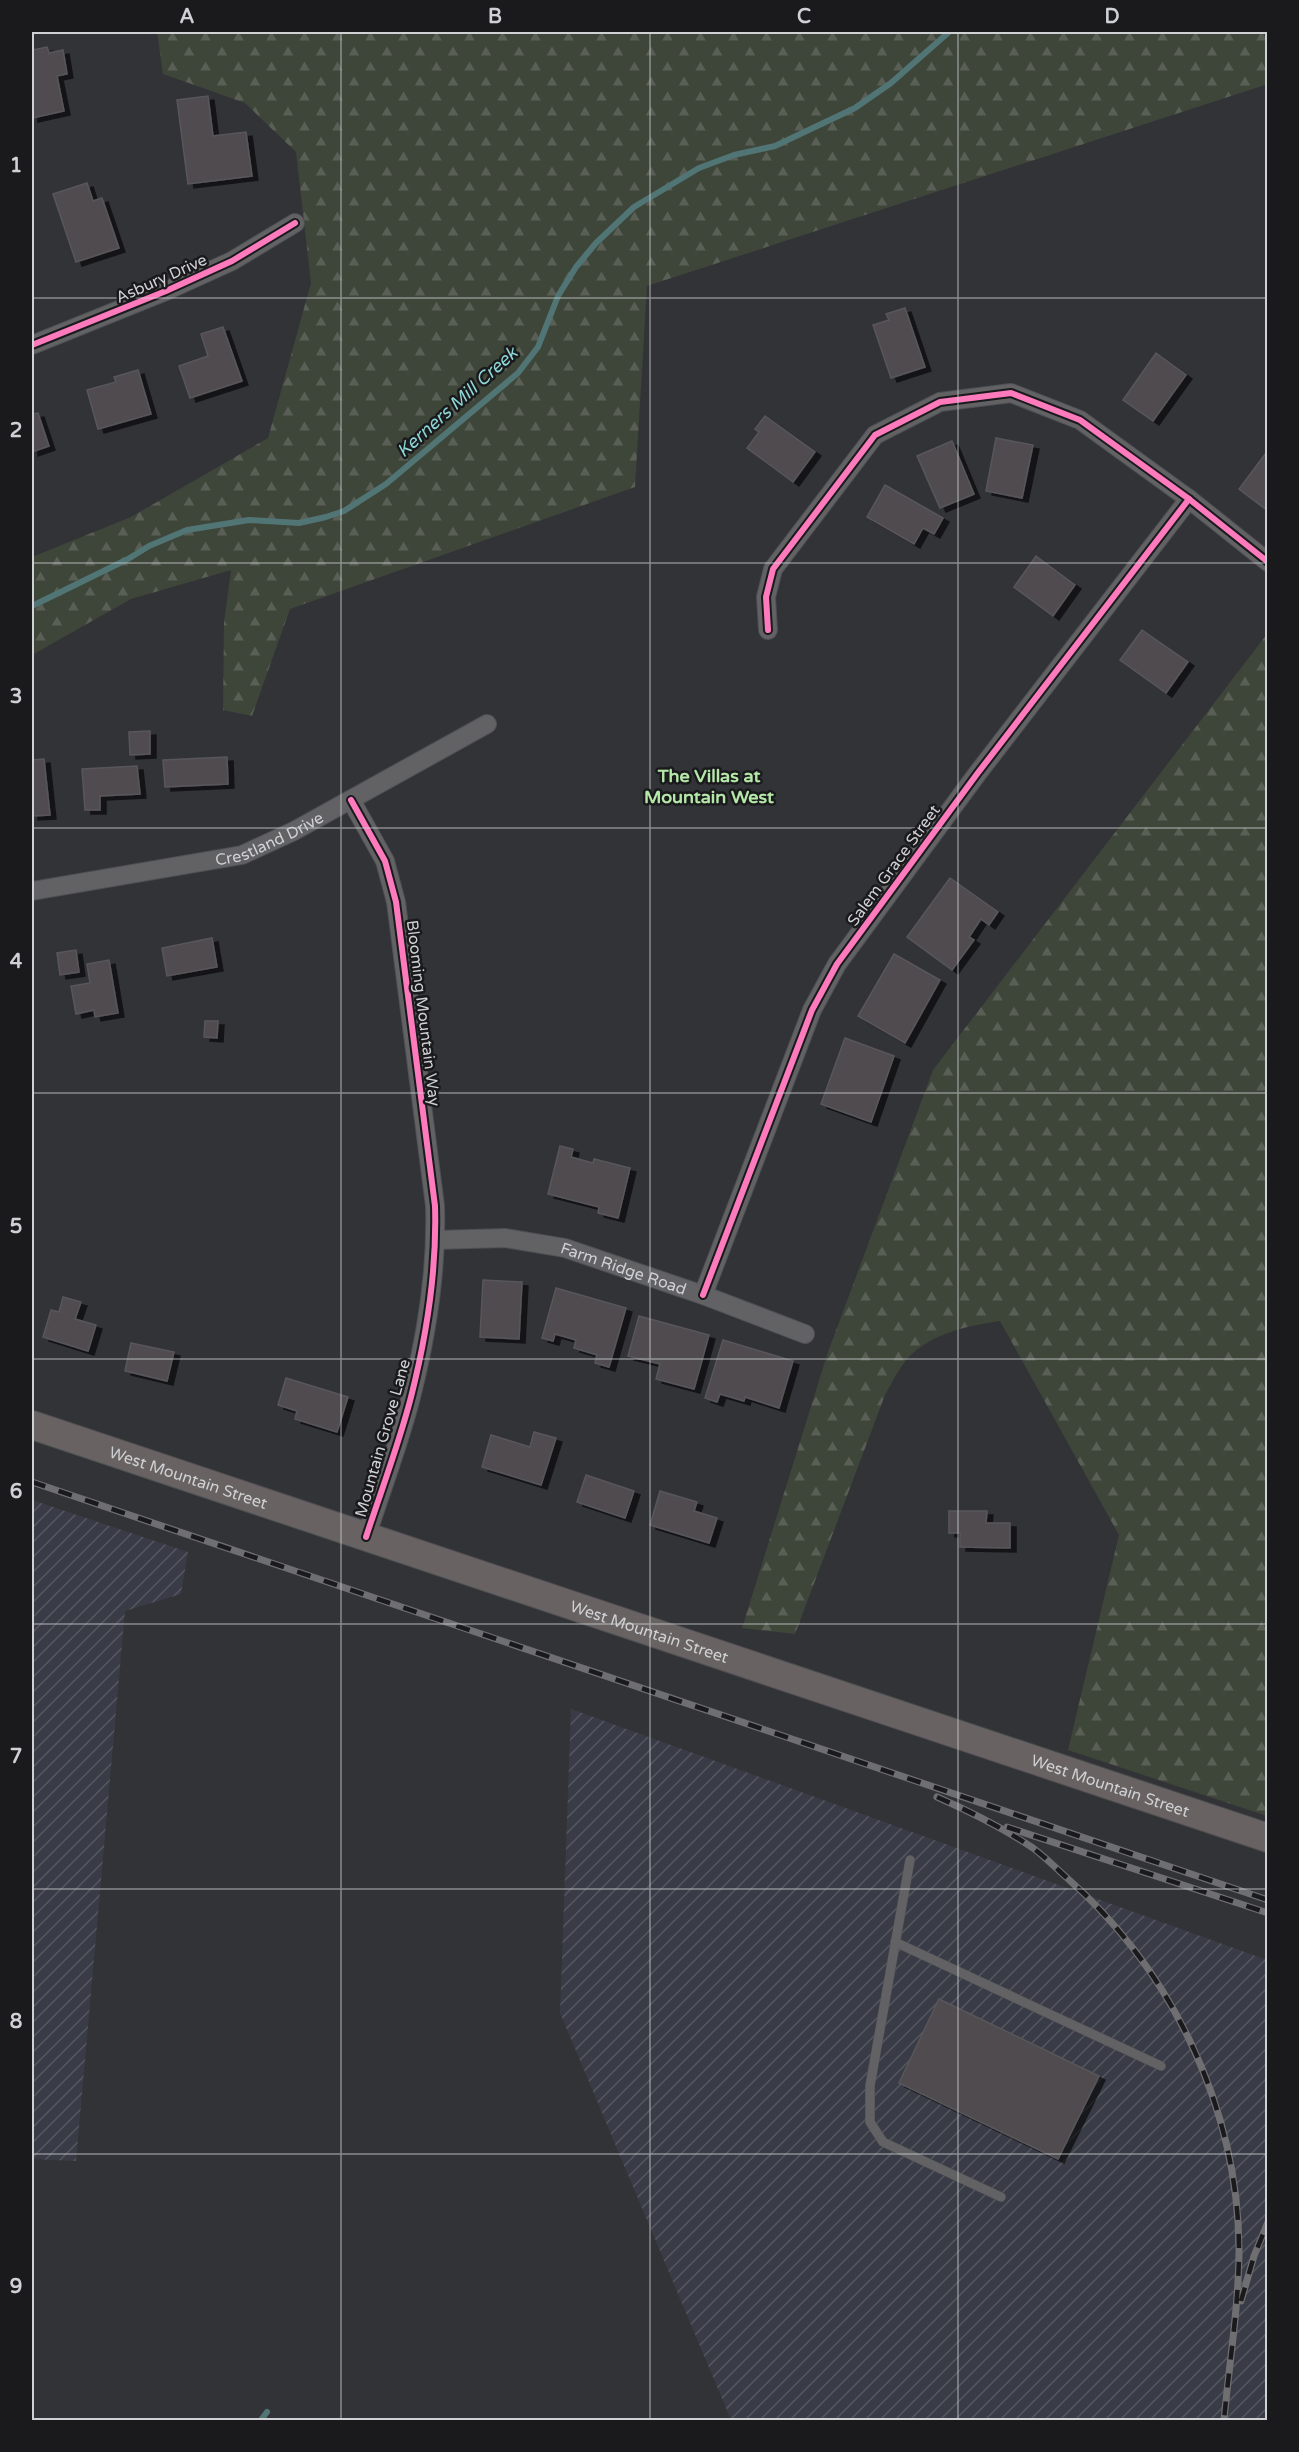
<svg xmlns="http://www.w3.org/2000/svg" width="1299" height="2452" viewBox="0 0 1299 2452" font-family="'Varela Round',sans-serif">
  <defs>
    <pattern id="industrial-furrows" width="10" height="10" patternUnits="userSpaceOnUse" patternTransform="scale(1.5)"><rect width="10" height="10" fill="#393c46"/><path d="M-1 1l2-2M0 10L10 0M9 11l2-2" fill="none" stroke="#555760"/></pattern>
    <pattern id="forest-firs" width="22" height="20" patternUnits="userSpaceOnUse" patternTransform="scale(1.5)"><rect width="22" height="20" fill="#3e4539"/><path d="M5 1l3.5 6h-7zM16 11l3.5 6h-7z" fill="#595f55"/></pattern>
    <filter id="shadow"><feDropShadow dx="6" dy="4" stdDeviation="0" flood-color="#0009"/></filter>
  </defs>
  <rect width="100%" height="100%" fill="#323337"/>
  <g fill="url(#industrial-furrows)">
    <polygon points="32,1500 188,1552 181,1594 125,1611 76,2161 32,2159"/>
    <polygon points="571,1709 1267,1960 1267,2420 731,2420 560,2013"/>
  </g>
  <g fill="url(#forest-firs)">
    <polygon points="157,32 1267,32 1268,84 647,286 635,487 290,609 252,716 223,710 224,623 231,570 131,599 32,655 32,557 131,517 268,438 311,283 296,152 245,103 163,74"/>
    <path d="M 1267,634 L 1267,1816 L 1068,1750 L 1119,1535 L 1000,1321 C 967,1326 926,1334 904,1363 C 897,1372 891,1384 885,1395 L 795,1634 L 742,1628 L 828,1352 L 933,1070 Z"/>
  </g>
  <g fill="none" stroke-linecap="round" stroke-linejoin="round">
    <g stroke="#517575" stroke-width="6">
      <polyline points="32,606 128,559 149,546 187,530 249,520 299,523 326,517 344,511 386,484 518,373 538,347 558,296 576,267 596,243 634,207 699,168 734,155 775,146 855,108 891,83 949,32"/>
      <polyline points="261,2420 267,2412"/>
    </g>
  </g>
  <g fill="#4f4b4f" stroke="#58575a" stroke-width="1.5" filter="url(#shadow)">
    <polygon points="47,47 49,53 63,50 67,74 57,76 64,111 32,118 32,50"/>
    <polygon points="208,96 213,136 246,132 252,176 188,184 177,100"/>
    <polygon points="87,183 93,201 102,198 119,248 76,262 53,194"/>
    <polygon points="905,308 925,367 891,378 873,325 889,320 886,314"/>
    <polygon points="223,327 242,381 190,398 179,366 208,356 201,334"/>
    <polygon points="1156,353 1186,375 1153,421 1123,400"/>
    <polygon points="138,370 151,414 98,429 87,390 116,382 114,377"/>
    <polygon points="38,413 49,446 32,452 32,414"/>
    <polygon points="765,416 815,452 793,482 747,448 759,432 755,429"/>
    <polygon points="996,438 1033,445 1022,498 986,491"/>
    <polygon points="952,441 974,494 940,508 917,456"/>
    <polygon points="1266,453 1268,454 1268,511 1239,489"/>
    <polygon points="885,485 943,518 934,534 923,528 914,544 867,517"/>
    <polygon points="1036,556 1075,585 1053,616 1014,587"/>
    <polygon points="1142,630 1188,662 1166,693 1120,660"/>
    <polygon points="150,731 150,754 130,755 129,732"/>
    <polygon points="227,757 228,784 165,787 163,760"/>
    <polygon points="44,759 50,815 32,816 32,760"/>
    <polygon points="137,766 140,794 100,796 100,810 85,810 82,769"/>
    <polygon points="950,878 998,912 989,925 981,919 969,937 974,940 952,970 907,937"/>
    <polygon points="212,938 217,967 167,976 162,948"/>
    <polygon points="76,950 79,972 60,975 57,953"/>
    <polygon points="894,954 940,980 905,1043 858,1016"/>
    <polygon points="109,960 118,1013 95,1017 94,1010 76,1014 71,986 90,983 87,964"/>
    <polygon points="205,1021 218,1021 217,1038 204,1037"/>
    <polygon points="845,1038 894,1056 871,1122 821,1104"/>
    <polygon points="560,1146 573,1149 571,1157 593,1163 594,1159 630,1168 618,1218 598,1213 599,1207 548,1194"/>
    <polygon points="483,1280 522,1282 519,1339 480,1337"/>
    <polygon points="556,1288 626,1308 609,1367 595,1363 597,1355 574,1348 576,1340 555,1334 553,1341 542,1338"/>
    <polygon points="63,1297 81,1302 75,1319 96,1325 88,1351 43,1337 51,1310 59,1312"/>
    <polygon points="639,1316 709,1335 694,1389 656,1379 660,1364 628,1356"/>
    <polygon points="723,1340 793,1361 779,1408 745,1397 744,1401 720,1394 717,1402 705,1398"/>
    <polygon points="131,1343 174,1352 167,1381 125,1371"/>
    <polygon points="286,1378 348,1397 337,1432 295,1419 297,1411 278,1405"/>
    <polygon points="534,1432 556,1438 541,1485 482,1467 491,1435 530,1447"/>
    <polygon points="586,1475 634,1491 625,1518 577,1502"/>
    <polygon points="660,1491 697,1502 694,1511 717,1518 709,1543 650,1525"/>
    <polygon points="949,1511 987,1511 986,1523 1010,1523 1010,1548 960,1547 960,1533 949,1533"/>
    <polygon points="939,1999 1099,2076 1058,2159 899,2083"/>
  </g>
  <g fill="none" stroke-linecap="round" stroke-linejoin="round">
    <g stroke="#4e4f52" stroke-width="10">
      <g id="lane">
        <polyline points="910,1860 870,2086 870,2122 883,2142 1001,2197"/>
        <polyline points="895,1942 1161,2066"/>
      </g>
    </g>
    <g stroke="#4e4f52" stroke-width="20">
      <g id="street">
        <polyline points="32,345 166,291 232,261 295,223"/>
        <polyline points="768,630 766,597 773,569 875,435 940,402 1011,393 1080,420 1189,499 1268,562"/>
        <path d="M 351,800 L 385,861 L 396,902 L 435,1206 C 437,1270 427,1334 411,1397 C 399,1444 381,1491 366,1537"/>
        <path id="s1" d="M 32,891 L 242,855 L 294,831 L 487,724"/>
        <path id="s2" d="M 436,1240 L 505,1238 L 565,1248 L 703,1295 L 805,1334"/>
        <polyline points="703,1295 812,1010 837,964 977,774 1189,499"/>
      </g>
    </g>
    <g stroke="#4e4f52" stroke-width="30">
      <g id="primary">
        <path id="s3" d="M 32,1425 L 1268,1838"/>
      </g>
    </g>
    <use href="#lane" stroke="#626264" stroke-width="9"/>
    <use href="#street" stroke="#626264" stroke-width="18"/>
    <use href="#primary" stroke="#686262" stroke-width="28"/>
    <g stroke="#6f6f72" stroke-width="7">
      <g id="rail">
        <polyline points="32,1482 1268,1900"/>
        <path d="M 937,1797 C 969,1811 1003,1828 1033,1848 C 1045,1857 1056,1868 1067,1878 C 1172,1970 1238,2109 1239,2249 C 1239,2305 1229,2365 1224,2420"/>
        <polyline points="1007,1827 1268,1913"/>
        <polyline points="1241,2301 1254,2256 1268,2222"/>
      </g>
    </g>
    <use href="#rail" stroke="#1a1a1d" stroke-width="4.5" stroke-dasharray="14" stroke-linecap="butt"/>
    <g stroke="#1a1a1d" stroke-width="10">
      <g id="cycleway">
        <polyline points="32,345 166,291 232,261 295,223"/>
        <polyline points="768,630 766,597 773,569 875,435 940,402 1011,393 1080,420 1189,499 1268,562"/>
        <path d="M 351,800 L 385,861 L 396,902 L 435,1206 C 437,1270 427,1334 411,1397 C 399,1444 381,1491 366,1537"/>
        <polyline points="703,1295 812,1010 837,964 977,774 1189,499"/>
      </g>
    </g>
    <use href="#cycleway" stroke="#fd7abc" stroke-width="6"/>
  </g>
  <path fill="none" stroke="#d0d1d4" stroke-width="1.5" stroke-opacity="0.55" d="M 341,32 L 341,2420M 650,32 L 650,2420M 958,32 L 958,2420M 32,298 L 1268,298M 32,563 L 1268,563M 32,828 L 1268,828M 32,1093 L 1268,1093M 32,1359 L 1268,1359M 32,1624 L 1268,1624M 32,1889 L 1268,1889M 32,2154 L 1268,2154"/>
  <g text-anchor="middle" stroke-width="5" stroke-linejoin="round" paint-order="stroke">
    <g font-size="16" fill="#d0d1d4" stroke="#1a1a1d">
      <text transform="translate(161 278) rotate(-24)" y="6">Asbury Drive</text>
      <text dy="6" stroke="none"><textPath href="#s1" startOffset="244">Crestland Drive</textPath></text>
      <text transform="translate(893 865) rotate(-54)" y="6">Salem Grace Street</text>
      <text transform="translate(424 1013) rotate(83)" y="6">Blooming Mountain Way</text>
      <text dy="6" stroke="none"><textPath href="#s2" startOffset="192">Farm Ridge Road</textPath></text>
      <text transform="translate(382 1438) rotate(-74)" y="6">Mountain Grove Lane</text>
      <text dy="6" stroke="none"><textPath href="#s3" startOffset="165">West Mountain Street</textPath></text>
      <text dy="6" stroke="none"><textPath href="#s3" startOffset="651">West Mountain Street</textPath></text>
      <text dy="6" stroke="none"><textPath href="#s3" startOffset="1137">West Mountain Street</textPath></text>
    </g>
    <g font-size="18" font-style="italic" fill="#8dd7d7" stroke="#1a1a1d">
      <text transform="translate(457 402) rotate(-42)" y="6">Kerners Mill Creek</text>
    </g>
    <g font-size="18" font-weight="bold" fill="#b4e7a8" stroke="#1a1a1d">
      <text x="709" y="782">The Villas at<tspan x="709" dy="21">Mountain West</tspan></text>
    </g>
  </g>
  <rect width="1299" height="2452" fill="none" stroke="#1a1a1d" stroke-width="66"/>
  <rect x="33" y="33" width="1233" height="2386" fill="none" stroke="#d0d1d4" stroke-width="2"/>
  <g font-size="20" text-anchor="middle" font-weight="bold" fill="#d0d1d4">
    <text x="187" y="23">A</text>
    <text x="495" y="23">B</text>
    <text x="804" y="23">C</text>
    <text x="1112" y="23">D</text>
    <text x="16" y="172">1</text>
    <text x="16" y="437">2</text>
    <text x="16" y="703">3</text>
    <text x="16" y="968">4</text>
    <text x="16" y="1233">5</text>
    <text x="16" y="1498">6</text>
    <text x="16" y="1763">7</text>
    <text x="16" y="2028">8</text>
    <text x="16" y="2293">9</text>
  </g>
</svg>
